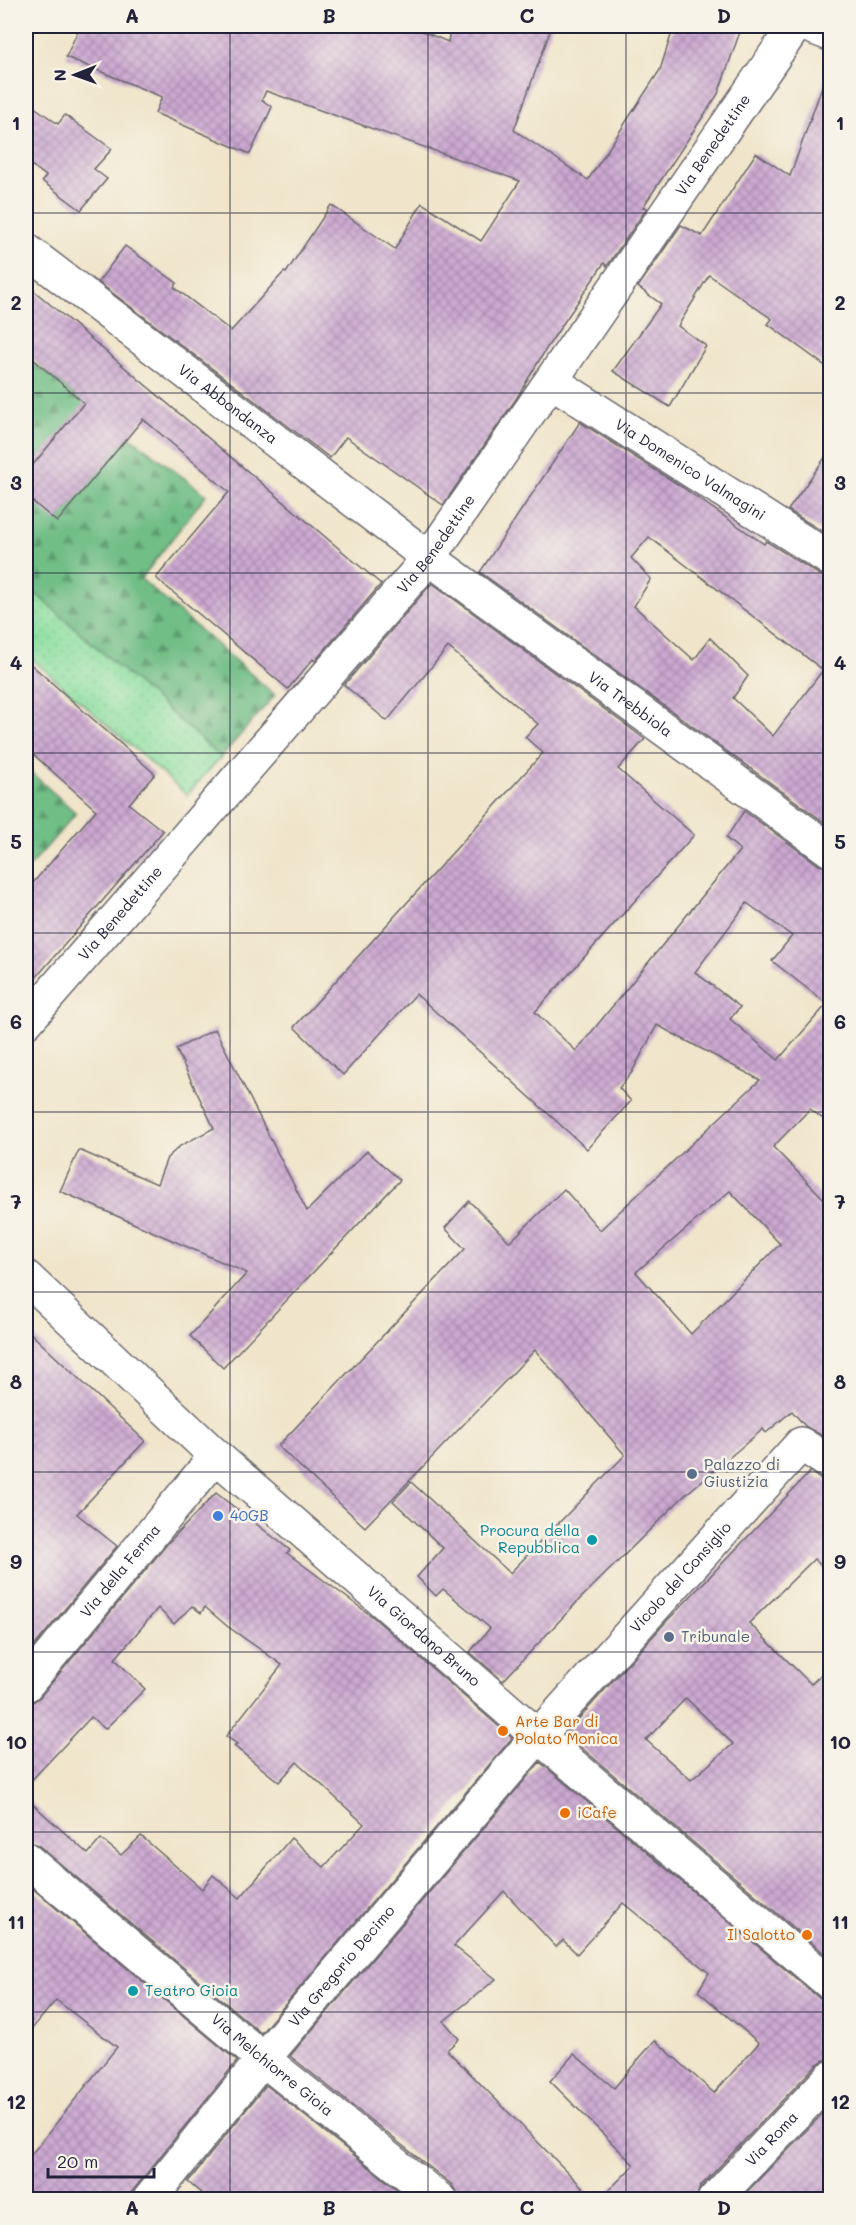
<svg xmlns="http://www.w3.org/2000/svg" width="856" height="2225" viewBox="0 0 856 2225" font-family="Mali,sans-serif">
  <defs>
    <pattern id="grass-dots" width="8" height="8" patternUnits="userSpaceOnUse" patternTransform="scale(1.5)"><rect width="8" height="8" fill="#8cdfa0"/><path d="M2 2h.1M6 6h.1" fill="none" stroke="#78bf8b" stroke-width="1.8" stroke-linecap="round"/></pattern>
    <pattern id="forest-firs" width="22" height="20" patternUnits="userSpaceOnUse" patternTransform="scale(1.5)"><rect width="22" height="20" fill="#71be86"/><path d="M5 1l3.5 6h-7zM16 11l3.5 6h-7z" fill="#5c9a6f"/></pattern>
    <pattern id="building-cross-hatch" width="8" height="8" patternUnits="userSpaceOnUse" patternTransform="scale(1.5)"><rect width="8" height="8" fill="#cca9d1"/><path d="M0 0l8 8M0 8l8-8" fill="none" stroke="#a589ab"/></pattern>
  </defs>
  <rect width="100%" height="100%" fill="#f7f3e8"/>
  <filter id="ink" filterUnits="userSpaceOnUse"><feTurbulence type="fractalNoise" baseFrequency=".0167" numOctaves="2"/><feDisplacementMap in="SourceGraphic" scale="12" xChannelSelector="R" yChannelSelector="G"/><feConvolveMatrix kernelMatrix="1 2 1 2 8 2 1 2 1" color-interpolation-filters="sRGB"/></filter>
  <filter id="wash" filterUnits="userSpaceOnUse"><feTurbulence type="fractalNoise" baseFrequency=".008" numOctaves="4" result="noise"/><feDisplacementMap in="SourceGraphic" scale="24" xChannelSelector="R" yChannelSelector="G"/><feGaussianBlur stdDeviation="1.35" result="paint"/><feColorMatrix in="noise" values="0 0 0 0 0 0 0 0 0 0 0 0 0 0 0 0 0 1.4 0 .05"/><feComposite in="paint" operator="in"/></filter>
  <g filter="url(#wash)">
    <rect width="100%" height="100%" fill="#f0e5ca"/>
    <polygon fill="url(#grass-dots)" stroke="#57806e" stroke-width="1.5" points="26,585 221,757 187,795 26,654"/>
    <g fill="url(#forest-firs)" stroke="#4a7060" stroke-width="1.5">
      <polygon points="26,357 206,495 141,579 275,695 221,757 26,585"/>
      <polygon points="26,768 76,813 26,871"/>
    </g>
    <g id="blocks">
      <g fill="url(#building-cross-hatch)" fill-rule="evenodd">
        <polygon points="80,26 410,26 448,42 451,26 552,26 514,130 588,180 660,70 674,26 742,26 718,94 643,207 647,208 607,266 604,263 546,349 516,399 443,505 346,437 330,458 98,282 125,246 177,283 174,287 231,331 284,272 286,273 331,205 395,249 422,203 481,241 520,181 266,91 262,100 272,107 250,154 155,113 162,97 66,57"/>
        <polygon points="827,73 831,74 831,370 768,324 772,319 709,275 678,326 706,346 670,407 613,371 661,304 638,287 681,225 702,236 756,153 790,176"/>
        <polygon points="26,101 58,124 65,115 112,149 94,169 107,179 81,210 42,181 46,176 26,161"/>
        <polygon points="26,284 381,584 315,661 313,659 288,689 156,578 229,492 143,419 57,522 26,496 26,473 84,403 26,353"/>
        <path d="M 580,422 L 682,487 L 764,544 L 766,541 L 820,575 L 831,578 L 831,827 L 480,572 ZM 649,537 L 823,670 L 773,736 L 733,698 L 748,676 L 710,638 L 694,660 L 634,606 L 651,579 L 631,558 Z"/>
        <polygon points="831,449 831,537 788,510"/>
        <path d="M 432,583 L 645,739 L 618,769 L 694,835 L 535,1012 L 576,1051 L 740,850 L 726,838 L 744,811 L 819,865 L 831,868 L 831,1125 L 810,1109 L 773,1147 L 831,1206 L 831,1441 L 805,1426 L 792,1411 L 766,1433 L 763,1429 L 685,1495 L 579,1600 L 503,1681 L 470,1652 L 490,1628 L 443,1589 L 436,1596 L 417,1577 L 443,1548 L 393,1501 L 411,1482 L 510,1573 L 625,1455 L 535,1350 L 365,1527 L 278,1446 L 465,1249 L 445,1228 L 469,1201 L 510,1242 L 564,1189 L 600,1230 L 760,1080 L 657,1025 L 632,1072 L 619,1088 L 631,1101 L 587,1149 L 416,994 L 343,1075 L 294,1027 L 543,753 L 525,737 L 538,724 L 448,647 L 387,721 L 344,685 ZM 747,903 L 792,936 L 772,961 L 827,1004 L 778,1060 L 730,1019 L 740,1007 L 695,972 ZM 730,1191 L 780,1244 L 691,1334 L 636,1272 Z"/>
        <polygon points="26,660 155,774 129,804 163,831 26,989 26,891 96,810 26,748"/>
        <polygon points="215,1029 307,1211 367,1151 400,1180 223,1368 190,1336 247,1273 60,1191 79,1150 157,1184 167,1158 180,1146 214,1128 176,1049"/>
        <polygon points="26,1329 145,1441 77,1514 117,1546 26,1656"/>
        <path d="M 810,1472 L 820,1479 L 831,1481 L 831,1575 L 814,1559 L 749,1623 L 811,1684 L 831,1665 L 831,1959 L 565,1734 L 665,1623 ZM 686,1698 L 733,1744 L 691,1780 L 646,1740 Z"/>
        <polygon points="216,1493 290,1550 287,1553 373,1617 512,1738 261,2033 38,1845 26,1841 26,1798 88,1854 101,1839 121,1855 141,1836 202,1889 213,1875 240,1898 291,1838 324,1867 364,1824 297,1762 279,1782 234,1746 237,1744 226,1736 282,1665 227,1626 205,1607 201,1613 192,1606 174,1624 158,1608 115,1659 145,1689 105,1729 91,1717 26,1786 26,1703 33,1702 40,1697 168,1543"/>
        <polygon points="540,1762 818,1997 831,2001 831,2060 824,2060 816,2065 700,2187 696,2199 600,2199 634,2165 550,2081 574,2054 614,2088 655,2040 714,2093 759,2043 698,1991 709,1973 623,1903 577,1954 563,1940 556,1947 504,1891 454,1946 496,1979 444,2021 459,2039 447,2050 594,2199 458,2199 457,2193 452,2185 290,2056"/>
        <polygon points="26,1883 237,2061 126,2199 26,2199 26,2161 117,2047 56,2000 26,2036"/>
        <polygon points="266,2085 409,2199 208,2199 188,2182"/>
        <polygon points="831,2105 831,2199 740,2199"/>
      </g>
    </g>
  </g>
  <g filter="url(#ink)">
    <use href="#blocks" fill-opacity="0" stroke="#6a666d" stroke-width="1.5"/>
    <g fill="none" stroke-linecap="round" stroke-linejoin="round">
      <g stroke="#6a666d" stroke-width="36">
        <g id="minor">
          <polyline points="809,26 830,34"/>
          <path id="s1" d="M 26,250 L 429,558 L 830,850"/>
          <path id="s2" d="M 551,381 L 830,559"/>
          <path id="s3" d="M 26,1022 L 429,558 L 795,26"/>
          <path id="s4" d="M 26,1277 L 216,1456 L 538,1736 L 830,1983"/>
          <path id="s5" d="M 26,1685 L 216,1456"/>
          <path id="s6" d="M 26,1859 L 263,2059 L 440,2200"/>
          <path id="s7" d="M 149,2200 L 263,2059 L 538,1736 L 801,1444 L 830,1463"/>
          <path id="s8" d="M 714,2200 L 830,2078"/>
        </g>
      </g>
      <polyline stroke="#6a666d" stroke-width="4" stroke-dasharray="1.5 4.5" stroke-linecap="butt" points="26,2017 35,2025"/>
      <use href="#minor" stroke="#fff" stroke-width="33"/>
    </g>
  </g>
  <path fill="none" stroke="#22223b" stroke-width="1.5" stroke-opacity="0.55" d="M 230,26 L 230,2200M 428,26 L 428,2200M 626,26 L 626,2200M 26,213 L 830,213M 26,393 L 830,393M 26,573 L 830,573M 26,753 L 830,753M 26,933 L 830,933M 26,1112 L 830,1112M 26,1292 L 830,1292M 26,1472 L 830,1472M 26,1652 L 830,1652M 26,1832 L 830,1832M 26,2012 L 830,2012"/>
  <g fill="#5c6f8a" stroke="#f7f3e8" stroke-width="2">
    <circle cx="692" cy="1474" r="6"/>
    <circle cx="669" cy="1637" r="6"/>
  </g>
  <circle fill="#3f7fe0" stroke="#f7f3e8" stroke-width="2" cx="218" cy="1516" r="6"/>
  <g fill="#0f9aa8" stroke="#f7f3e8" stroke-width="2">
    <circle cx="592" cy="1540" r="6"/>
    <circle cx="133" cy="1991" r="6"/>
  </g>
  <g fill="#e8710a" stroke="#f7f3e8" stroke-width="2">
    <circle cx="503" cy="1731" r="6"/>
    <circle cx="565" cy="1813" r="6"/>
    <circle cx="807" cy="1935" r="6"/>
  </g>
  <g text-anchor="middle" stroke-width="5" stroke-linejoin="round" paint-order="stroke">
    <g font-size="15" fill="#22223b" stroke="#f7f3e8">
      <text dy="5" stroke="none"><textPath href="#s3" startOffset="1116">Via Benedettine</textPath></text>
      <text dy="5" stroke="none"><textPath href="#s1" startOffset="254">Via Abbondanza</textPath></text>
      <text dy="5" stroke="none"><textPath href="#s2" startOffset="165">Via Domenico Valmagini</textPath></text>
      <text dy="5" stroke="none"><textPath href="#s3" startOffset="630">Via Benedettine</textPath></text>
      <text dy="5" stroke="none"><textPath href="#s1" startOffset="756">Via Trebbiola</textPath></text>
      <text dy="5" stroke="none"><textPath href="#s3" startOffset="144">Via Benedettine</textPath></text>
      <text dy="5" stroke="none"><textPath href="#s5" startOffset="148">Via della Ferma</textPath></text>
      <text dy="5" stroke="none"><textPath href="#s7" startOffset="819">Vicolo del Consiglio</textPath></text>
      <text dy="5" stroke="none"><textPath href="#s4" startOffset="536">Via Giordano Bruno</textPath></text>
      <text dy="5" stroke="none"><textPath href="#s7" startOffset="303">Via Gregorio Decimo</textPath></text>
      <text dy="5" stroke="none"><textPath href="#s6" startOffset="321">Via Melchiorre Gioia</textPath></text>
      <text dy="5" stroke="none"><textPath href="#s8" startOffset="84">Via Roma</textPath></text>
    </g>
    <g font-size="15" fill="#4e5e75" stroke="#f7f3e8" text-anchor="start">
      <text x="704" y="1470">Palazzo di<tspan x="704" dy="17">Giustizia</tspan></text>
      <text x="681" y="1642">Tribunale</text>
    </g>
    <g font-size="15" fill="#366cbe" stroke="#f7f3e8" text-anchor="start">
      <text x="230" y="1521">40GB</text>
    </g>
    <g font-size="15" fill="#0d838f" stroke="#f7f3e8" text-anchor="end">
      <text x="580" y="1536">Procura della<tspan x="580" dy="17">Repubblica</tspan></text>
      <text x="145" y="1996" text-anchor="start">Teatro Gioia</text>
    </g>
    <g font-size="15" fill="#c56008" stroke="#f7f3e8" text-anchor="start">
      <text x="515" y="1727">Arte Bar di<tspan x="515" dy="17">Polato Monica</tspan></text>
      <text x="577" y="1818">iCafe</text>
      <text x="795" y="1940" text-anchor="end">Il Salotto</text>
    </g>
  </g>
  <rect width="856" height="2225" fill="none" stroke="#f7f3e8" stroke-width="66"/>
  <g transform="translate(75 75) rotate(269)" stroke="#f7f3e8" stroke-width="4.5" paint-order="stroke">
  <path d="M0-4.5L10 22L0 15L-10 22Z" fill="#22223b"/>
  <text y="-9" font-size="16" font-weight="bold" text-anchor="middle" fill="#22223b">N</text>
  </g>
  <path d="M48 2168v9h106v-9" fill="none" stroke="#22223b" stroke-width="3"/>
  <text x="57" y="2168" font-size="18" fill="#22223b" stroke="#f7f3e8" stroke-width="4.5" paint-order="stroke">20 m</text>
  <rect x="33" y="33" width="790" height="2159" fill="none" stroke="#22223b" stroke-width="2"/>
  <g font-size="20" text-anchor="middle" font-weight="bold" fill="#22223b">
    <text x="132" y="23">A</text>
    <text x="329" y="23">B</text>
    <text x="527" y="23">C</text>
    <text x="724" y="23">D</text>
    <text x="16" y="130">1</text>
    <text x="840" y="130">1</text>
    <text x="16" y="310">2</text>
    <text x="840" y="310">2</text>
    <text x="16" y="490">3</text>
    <text x="840" y="490">3</text>
    <text x="16" y="670">4</text>
    <text x="840" y="670">4</text>
    <text x="16" y="849">5</text>
    <text x="840" y="849">5</text>
    <text x="16" y="1029">6</text>
    <text x="840" y="1029">6</text>
    <text x="16" y="1209">7</text>
    <text x="840" y="1209">7</text>
    <text x="16" y="1389">8</text>
    <text x="840" y="1389">8</text>
    <text x="16" y="1569">9</text>
    <text x="840" y="1569">9</text>
    <text x="16" y="1749">10</text>
    <text x="840" y="1749">10</text>
    <text x="16" y="1929">11</text>
    <text x="840" y="1929">11</text>
    <text x="16" y="2109">12</text>
    <text x="840" y="2109">12</text>
    <text x="132" y="2215">A</text>
    <text x="329" y="2215">B</text>
    <text x="527" y="2215">C</text>
    <text x="724" y="2215">D</text>
  </g>
</svg>
